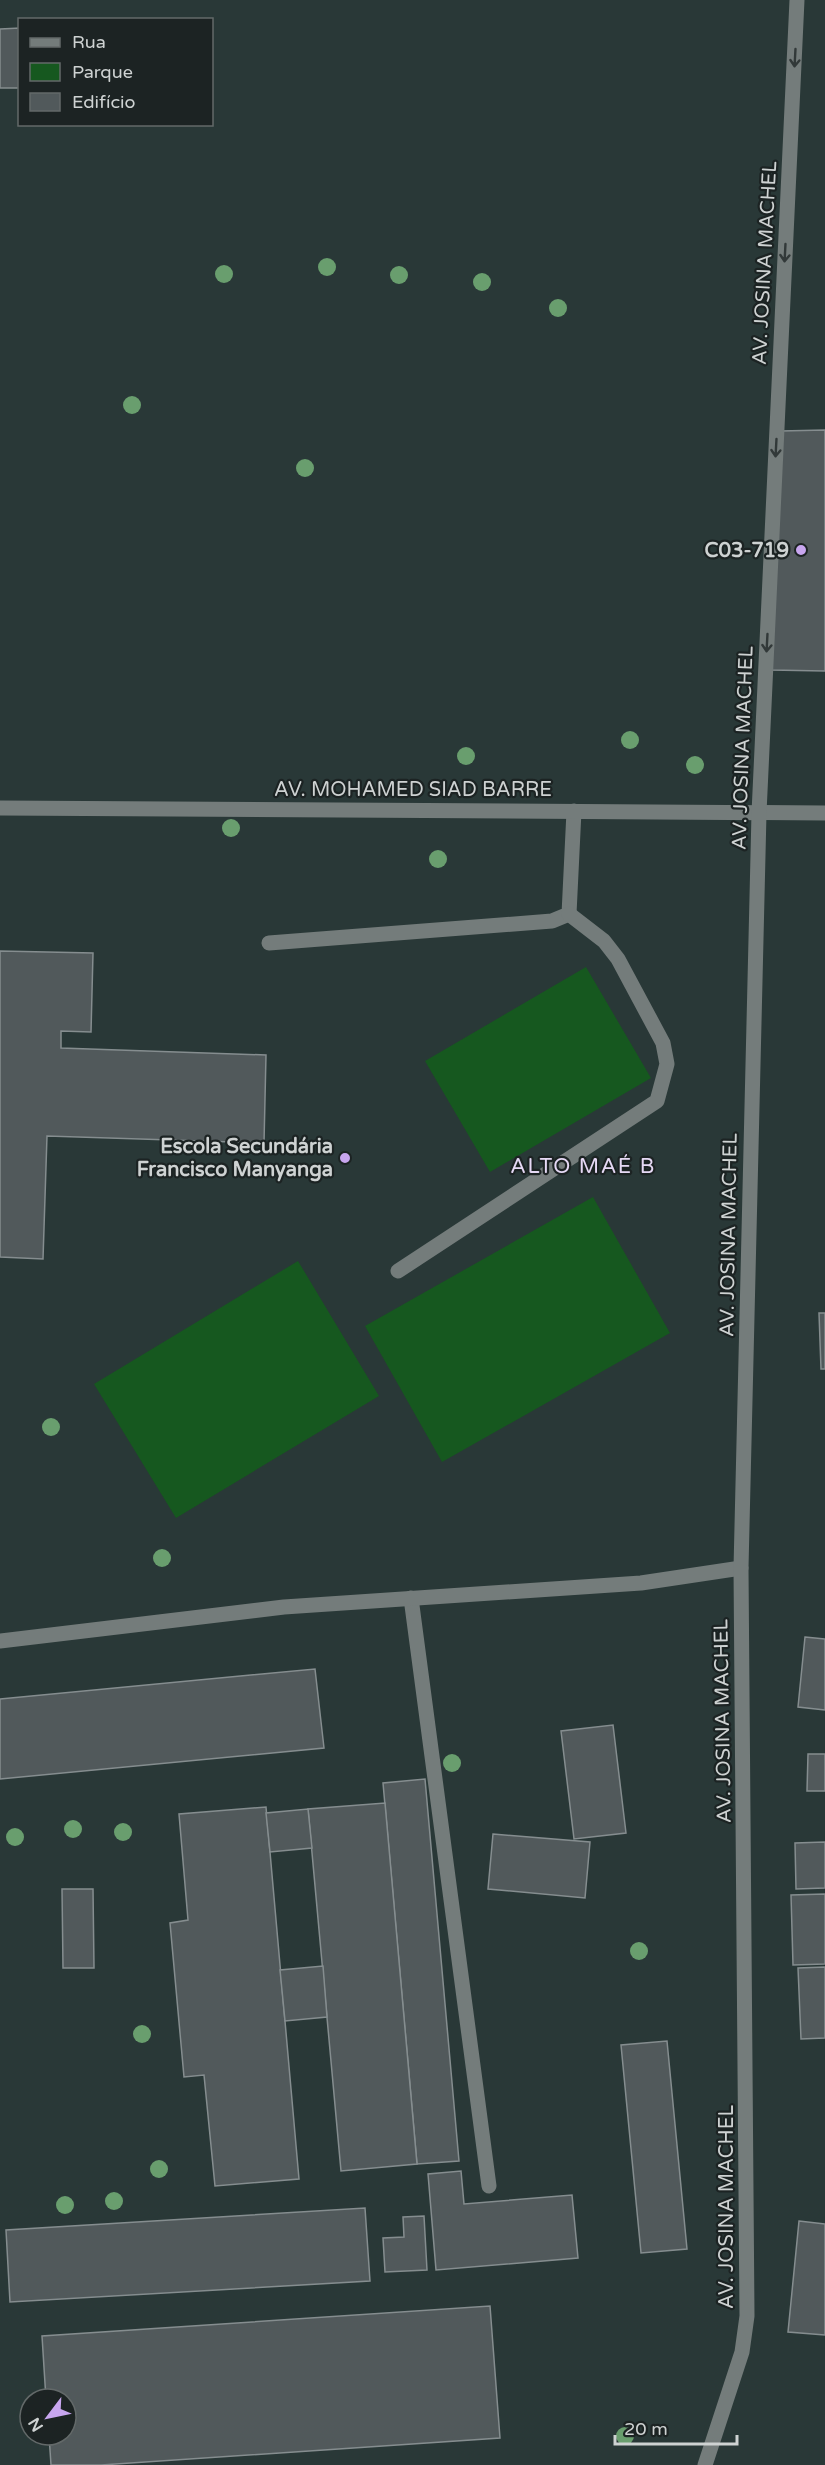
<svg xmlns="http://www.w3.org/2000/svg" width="825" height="2465" viewBox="0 0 825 2465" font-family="'Varela Round',sans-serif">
  <rect width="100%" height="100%" fill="#262d2c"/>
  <path fill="#293837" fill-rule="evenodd" d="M 0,0 L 825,0 L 825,2465 L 0,2465 ZM 20,20 L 212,20 L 212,124 L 20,124 ZM 30,2399 L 66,2399 L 66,2435 L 30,2435 Z"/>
  <g fill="#16581f">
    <polygon points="586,967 651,1078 490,1172 425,1061"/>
    <polygon points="593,1197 670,1333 442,1462 365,1326"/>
    <polygon points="298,1261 379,1396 176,1518 94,1384"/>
  </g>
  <g fill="#51595b" stroke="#858d8f" stroke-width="1.5">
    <polygon points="20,28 20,88 0,88 0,29"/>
    <polygon points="825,430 825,671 771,670 781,431"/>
    <polygon points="0,951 93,953 91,1032 61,1031 61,1048 266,1055 264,1143 47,1136 43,1259 0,1257"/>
    <polygon points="819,1313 825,1313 825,1369 821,1369"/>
    <polygon points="805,1637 825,1639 825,1710 798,1707"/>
    <polygon points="315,1669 324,1748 0,1779 0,1699"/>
    <polygon points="613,1725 626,1833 574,1839 561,1731"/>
    <polygon points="808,1754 825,1754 825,1791 807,1791"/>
    <polygon points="425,1779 459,2161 417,2164 383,1783"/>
    <polygon points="385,1803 417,2164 341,2171 308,1809"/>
    <polygon points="266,1807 299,2179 215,2186 204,2075 184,2077 170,1923 188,1920 179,1814"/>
    <polygon points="308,1809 312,1848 270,1852 266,1813"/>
    <polygon points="493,1834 590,1842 585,1898 488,1889"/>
    <polygon points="825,1842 825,1888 796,1889 795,1843"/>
    <polygon points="62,1889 93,1889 94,1968 63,1968"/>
    <polygon points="825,1894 825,1964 793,1965 791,1895"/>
    <polygon points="323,1966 327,2017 285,2021 280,1970"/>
    <polygon points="825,1967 825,2038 801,2039 798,1968"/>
    <polygon points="667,2041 687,2249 641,2253 621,2045"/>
    <polygon points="461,2171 464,2204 572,2195 578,2258 436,2270 428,2174"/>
    <polygon points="365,2208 370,2281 10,2302 6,2230"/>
    <polygon points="424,2216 427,2270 385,2272 383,2238 404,2237 403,2217"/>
    <polygon points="799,2221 825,2224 825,2335 788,2332"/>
    <polygon points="490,2306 500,2438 101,2465 51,2465 49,2435 66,2435 66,2399 46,2399 42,2336"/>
  </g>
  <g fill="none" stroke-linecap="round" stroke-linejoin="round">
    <g stroke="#747c7b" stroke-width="15">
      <polyline points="269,943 552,921 569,914 574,811"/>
      <polyline points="398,1271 657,1101 667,1064 663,1043 618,959 604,941 569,914"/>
      <polyline points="411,1598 489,2186"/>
      <polyline points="0,1641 284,1607 641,1583 741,1568"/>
    </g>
    <g stroke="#747c7b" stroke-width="15">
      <polyline points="0,808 825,813"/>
      <polyline points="705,2465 742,2352 747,2316 741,1568 759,813 797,0"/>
    </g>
  </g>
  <g fill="#699e6e">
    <circle cx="327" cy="267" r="9"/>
    <circle cx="224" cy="274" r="9"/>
    <circle cx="399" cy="275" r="9"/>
    <circle cx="482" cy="282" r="9"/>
    <circle cx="558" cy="308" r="9"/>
    <circle cx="132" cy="405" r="9"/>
    <circle cx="305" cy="468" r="9"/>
    <circle cx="630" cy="740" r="9"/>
    <circle cx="466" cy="756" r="9"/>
    <circle cx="695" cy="765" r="9"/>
    <circle cx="231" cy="828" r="9"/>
    <circle cx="438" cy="859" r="9"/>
    <circle cx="51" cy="1427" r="9"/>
    <circle cx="162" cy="1558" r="9"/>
    <circle cx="452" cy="1763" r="9"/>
    <circle cx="73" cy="1829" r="9"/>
    <circle cx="123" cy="1832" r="9"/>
    <circle cx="15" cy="1837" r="9"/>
    <circle cx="639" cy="1951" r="9"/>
    <circle cx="142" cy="2034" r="9"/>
    <circle cx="159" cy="2169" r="9"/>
    <circle cx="114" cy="2201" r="9"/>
    <circle cx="65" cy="2205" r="9"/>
    <circle cx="625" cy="2436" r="9"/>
  </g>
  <defs><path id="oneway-shaft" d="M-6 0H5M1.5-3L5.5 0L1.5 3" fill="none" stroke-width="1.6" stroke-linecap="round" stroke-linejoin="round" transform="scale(1.5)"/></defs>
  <g stroke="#323939">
    <use href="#oneway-shaft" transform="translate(795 58) rotate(93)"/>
    <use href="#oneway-shaft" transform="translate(785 253) rotate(93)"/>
    <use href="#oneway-shaft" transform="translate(776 448) rotate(93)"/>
    <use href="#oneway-shaft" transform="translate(767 643) rotate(93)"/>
  </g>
  <g fill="#c8a6ef" stroke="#1c2323" stroke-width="2">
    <circle cx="801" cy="550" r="6"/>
    <circle cx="345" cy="1158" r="6"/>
  </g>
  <g text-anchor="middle" stroke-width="4.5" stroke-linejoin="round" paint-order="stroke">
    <g font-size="20" fill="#ced2d2" stroke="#1c2323">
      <text transform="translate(764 263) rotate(-87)" y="7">AV. JOSINA MACHEL</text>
      <text transform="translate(742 748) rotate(-88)" y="7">AV. JOSINA MACHEL</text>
      <text x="413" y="796">AV. MOHAMED SIAD BARRE</text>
      <text transform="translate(728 1235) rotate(-89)" y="7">AV. JOSINA MACHEL</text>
      <text transform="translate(722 1721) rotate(-91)" y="7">AV. JOSINA MACHEL</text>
      <text transform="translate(726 2207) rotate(-90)" y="7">AV. JOSINA MACHEL</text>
    </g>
    <g font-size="20" font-weight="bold" fill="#ced2d2" stroke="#1c2323" text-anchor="end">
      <text x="789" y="557">C03-719</text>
      <text x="333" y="1153">Escola Secundária<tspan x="333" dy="23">Francisco Manyanga</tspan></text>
    </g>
    <g font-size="21" letter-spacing="1.5" fill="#e6d9f5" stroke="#1c2323">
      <text x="583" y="1173">ALTO MAÉ B</text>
    </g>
  </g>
  <rect x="18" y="18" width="195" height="108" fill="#1c2323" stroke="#636969" stroke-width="1.5"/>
  <rect x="30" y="38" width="30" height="9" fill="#747c7b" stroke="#636969" stroke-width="1.5"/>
  <text x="72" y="48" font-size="18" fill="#ced2d2">Rua</text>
  <rect x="30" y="63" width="30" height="18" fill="#16581f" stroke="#636969" stroke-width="1.5"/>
  <text x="72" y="78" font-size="18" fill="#ced2d2">Parque</text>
  <rect x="30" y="93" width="30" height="18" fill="#51595b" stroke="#636969" stroke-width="1.5"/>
  <text x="72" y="108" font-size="18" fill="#ced2d2">Edifício</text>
  <g transform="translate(48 2417) rotate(238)"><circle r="28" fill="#1c2323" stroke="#636969" stroke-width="1.5"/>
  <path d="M0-4.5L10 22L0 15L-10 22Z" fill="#c8a6ef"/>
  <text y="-9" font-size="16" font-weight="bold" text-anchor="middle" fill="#ced2d2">N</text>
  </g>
  <path d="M615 2435v9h122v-9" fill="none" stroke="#ced2d2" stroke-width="3"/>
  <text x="624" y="2435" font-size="18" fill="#ced2d2" stroke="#1c2323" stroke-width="4.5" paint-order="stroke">20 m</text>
</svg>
